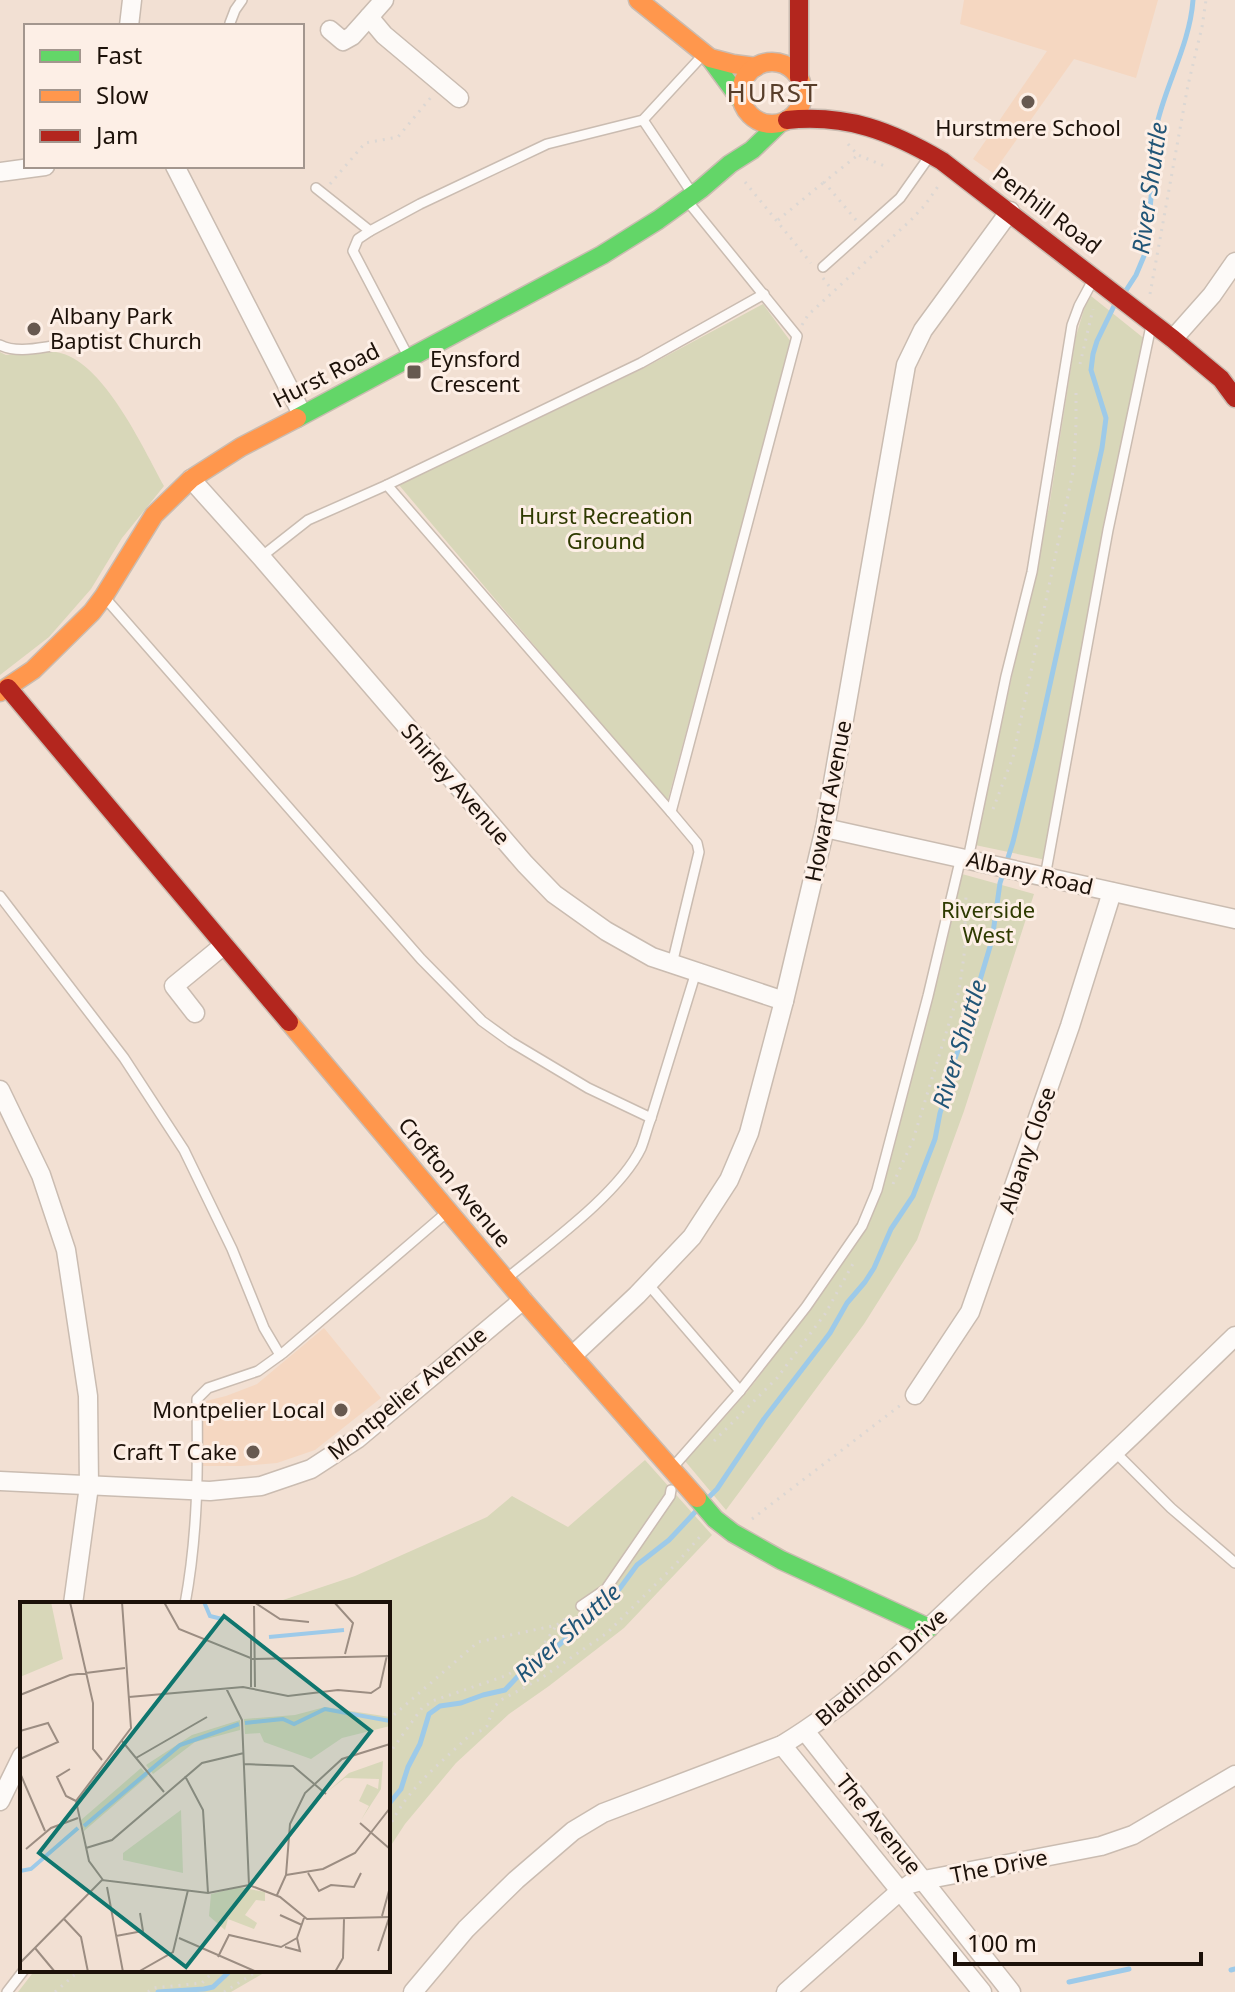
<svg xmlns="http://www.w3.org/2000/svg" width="1235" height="1992" viewBox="0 0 1235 1992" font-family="'Noto Sans',sans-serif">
  <rect width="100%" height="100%" fill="#f2e0d3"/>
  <g fill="#f5d7c1">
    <polygon points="964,0 1158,0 1136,78 1074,59 993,173 973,159 1047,51 960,24"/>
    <polygon points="324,1328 381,1398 315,1450 277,1463 241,1466 200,1466 198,1403 226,1396 257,1384"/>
  </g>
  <g fill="#d8d7b9">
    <polygon points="1091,296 1146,340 1046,860 975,845 1049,507 1076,336 1085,306"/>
    <polygon points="763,304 791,342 667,803 399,485 644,368"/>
    <path d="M 0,352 L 6,355 C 22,353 41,349 56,352 C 103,359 143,448 164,486 L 122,538 L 91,589 L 49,637 L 0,675 Z"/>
    <path d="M 962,874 L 1034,894 L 964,1111 L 917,1240 L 864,1324 L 726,1510 L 685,1461 C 706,1438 727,1415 747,1392 C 765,1369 781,1346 799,1323 C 840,1268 872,1225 891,1158 L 942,963 Z"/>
    <polygon points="645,1460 712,1535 624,1628 549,1686 509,1714 456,1763 405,1824 388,1850 388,1604 195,1604 277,1602 355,1576 487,1517 512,1496 568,1527"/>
    <polygon points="35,1970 269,1970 231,1992 18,1992"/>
  </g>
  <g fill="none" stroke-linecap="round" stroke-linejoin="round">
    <g stroke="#9dcae9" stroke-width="5">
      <path d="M 1125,292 L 1136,275 L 1144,256 L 1148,231 L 1158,120 C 1168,80 1190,42 1193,0"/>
      <polyline points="707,1499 717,1489 764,1419 830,1333 847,1303 865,1282 874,1268 891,1229 913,1196 935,1139 940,1113 948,1089 953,1064 963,1037 992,940 1000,883 1013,842 1036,748 1102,448 1106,418 1091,370 1093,354 1097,341 1114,306"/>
      <polyline points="388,1805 401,1789 408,1767 420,1744 429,1714 440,1706 461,1703 483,1695 505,1690 521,1673 538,1663 612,1599 637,1565 669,1540 698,1509"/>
      <polyline points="1231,1970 1235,1969"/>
      <polyline points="1069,1982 1129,1969"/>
      <polyline points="158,1992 204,1989 213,1987 231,1970"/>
    </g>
    <g stroke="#cabcb1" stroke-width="12">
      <g id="lane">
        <polyline points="231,26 230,23 235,10 242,0"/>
        <polyline points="643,120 690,190"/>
        <polyline points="316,188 370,231"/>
        <polyline points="823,267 900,198 929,157"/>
        <path d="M 0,345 C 18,354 41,347 60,345"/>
        <polyline points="408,356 353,251 358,239 370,231 420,204 547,144 643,120 702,56"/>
        <polyline points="387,485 641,363 764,294"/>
        <polyline points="261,557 308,520 387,485 671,812 797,336 689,203"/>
        <polyline points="106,599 421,959 482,1021 511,1042 588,1088 651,1118 696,972"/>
        <polyline points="671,812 697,843 699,852 672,964"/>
        <polyline points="968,859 1006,676 1032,572 1072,325 1079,306 1093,280"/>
        <polyline points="1045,877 1108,530 1151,326"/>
        <polyline points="0,896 124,1058 184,1150 232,1249 264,1328 280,1355"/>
        <path d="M 506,1279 C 546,1246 620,1193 641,1148 C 645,1138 647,1128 651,1118"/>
        <polyline points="648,1284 740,1391"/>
        <polyline points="1115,1452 1171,1508 1235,1563"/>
        <polyline points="673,1467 740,1391 806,1307 862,1226 877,1190 928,996 961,857"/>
        <path d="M 185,1604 C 198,1534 198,1469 197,1399 L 208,1388 L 258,1371 L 283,1353 L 446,1213"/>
        <polyline points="581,1606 606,1589 670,1496 671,1490"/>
        <polyline points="7,1992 24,1970"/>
      </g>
    </g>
    <g stroke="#cabcb1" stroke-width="21">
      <g id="street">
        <polyline points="384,0 369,17 384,35 459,98"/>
        <polyline points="129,26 132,0"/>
        <polyline points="330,30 343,41 352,36 369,17"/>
        <polyline points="175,166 302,414"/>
        <polyline points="0,172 45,166"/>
        <polyline points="1173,339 1212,295 1235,262"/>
        <polyline points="191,479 261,557 525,864 554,894 606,931 652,957 784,1001"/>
        <polyline points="825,828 1235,919"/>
        <polyline points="195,1013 174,986 224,945"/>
        <polyline points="0,1090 41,1175 66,1250 88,1396 89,1486 73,1604"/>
        <polyline points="572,1356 637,1295 692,1237 729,1180 749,1133 784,1001 825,828 906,365 923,330 1010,211"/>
        <polyline points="915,1395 970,1312 1070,1026 1112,892"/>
        <polyline points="0,1481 210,1491 261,1486 311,1469 357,1439 523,1300"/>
        <polyline points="805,1731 1011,1992"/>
        <polyline points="782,1745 982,1992"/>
        <polyline points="0,1801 22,1756"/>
        <path d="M 413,1992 L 466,1929 L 516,1880 L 573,1831 L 603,1813 L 782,1745 C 858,1699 920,1636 983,1576 C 1068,1497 1152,1417 1235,1336"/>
        <polyline points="786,1992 900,1891 910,1884 924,1880 1101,1846 1133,1835 1235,1775"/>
      </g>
    </g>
    <g stroke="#cabcb1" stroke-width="21">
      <g id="fast">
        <polyline points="710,58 740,99"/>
        <polyline points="297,418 602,255 658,220 701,189 730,164 752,150 779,124"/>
        <polyline points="697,1498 715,1519 733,1533 781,1560 929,1628"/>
      </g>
    </g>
    <g stroke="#cabcb1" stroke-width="21">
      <g id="slow">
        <polyline points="638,0 710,58 733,64 756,67"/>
        <circle cx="772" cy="93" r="31"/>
        <polyline points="0,692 33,670 92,612 104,596 154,515 191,479 241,447 297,418"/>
        <polyline points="289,1022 523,1300 697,1498"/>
      </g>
    </g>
    <g stroke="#cabcb1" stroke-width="21">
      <g id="jam">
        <polyline points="799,0 799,78"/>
        <path d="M 787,120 C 847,114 891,131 942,161 L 1173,339 L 1221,379 L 1235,398"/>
        <polyline points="8,688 289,1022"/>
      </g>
    </g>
    <g stroke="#dcd7d3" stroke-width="3" stroke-dasharray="2 6" stroke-linecap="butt">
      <polyline points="848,144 858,155 887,167"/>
      <polyline points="745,182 811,263"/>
      <polyline points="330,184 365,143 398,137 432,96"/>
      <polyline points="778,220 824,182"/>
      <polyline points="856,220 824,182 858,155"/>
      <polyline points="823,278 829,286"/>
      <polyline points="1150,294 1188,85 1202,27 1206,0"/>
      <polyline points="802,325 808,315 911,220 925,205 939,185"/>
      <polyline points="1080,364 1093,309"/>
      <polyline points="993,809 1013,757 1074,467 1076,424 1076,391"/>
      <polyline points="893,1184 913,1140 959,991 964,956 966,895"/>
      <polyline points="714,1441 777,1378 825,1314 854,1262"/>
      <polyline points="752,1519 902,1404"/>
      <polyline points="388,1720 478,1642 557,1625 570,1615"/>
      <polyline points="388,1755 422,1708 435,1700 508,1675 538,1653 556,1626"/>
      <path d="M 388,1829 C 409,1786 438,1766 471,1734 L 480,1731 L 487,1726 L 494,1707 L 501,1700 L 540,1679 L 607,1633 L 675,1565 L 703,1533"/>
      <polyline points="55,1992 80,1970"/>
      <polyline points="148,1992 153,1988 202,1983 215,1970"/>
      <polyline points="224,1992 259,1970"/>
    </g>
    <use href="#lane" stroke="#fdfaf8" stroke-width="9"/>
    <use href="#street" stroke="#fdfaf8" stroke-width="18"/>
    <use href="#fast" stroke="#63d668" stroke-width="18"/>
    <use href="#slow" stroke="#ff974d" stroke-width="18"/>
    <use href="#jam" stroke="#b3261e" stroke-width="18"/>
  </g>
  <g fill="#675950" stroke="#fdefe6" stroke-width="3">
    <circle cx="1028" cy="102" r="8"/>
    <circle cx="34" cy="329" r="8"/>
    <rect x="406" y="364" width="16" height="16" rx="4"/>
    <circle cx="341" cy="1410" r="8"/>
    <circle cx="253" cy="1452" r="8"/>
  </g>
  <g text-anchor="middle" stroke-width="6" stroke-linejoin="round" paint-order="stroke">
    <g font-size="22" fill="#1c1109" stroke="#fdefe6" text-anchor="start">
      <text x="1028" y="136" text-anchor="middle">Hurstmere School</text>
      <text x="50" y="324">Albany Park<tspan x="50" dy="25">Baptist Church</tspan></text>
      <text x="430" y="367">Eynsford<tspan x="430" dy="25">Crescent</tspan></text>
      <text x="325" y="1418" text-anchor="end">Montpelier Local</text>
      <text x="237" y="1460" text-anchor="end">Craft T Cake</text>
    </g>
    <g font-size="22" fill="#1c1109" stroke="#fdefe6">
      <text transform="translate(1047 210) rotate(37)" y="8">Penhill Road</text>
      <text transform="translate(326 375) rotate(-27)" y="8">Hurst Road</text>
      <text transform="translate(456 784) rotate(49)" y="8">Shirley Avenue</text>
      <text transform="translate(828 801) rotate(-79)" y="8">Howard Avenue</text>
      <text transform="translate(1030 873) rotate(13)" y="8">Albany Road</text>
      <text transform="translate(1027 1150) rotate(-71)" y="8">Albany Close</text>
      <text transform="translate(455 1182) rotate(50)" y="8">Crofton Avenue</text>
      <text transform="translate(407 1393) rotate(-39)" y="8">Montpelier Avenue</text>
      <text transform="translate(881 1667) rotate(-41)" y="8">Bladindon Drive</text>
      <text transform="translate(879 1824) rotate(51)" y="8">The Avenue</text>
      <text transform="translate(999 1866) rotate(-11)" y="8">The Drive</text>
    </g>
    <g font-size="22" fill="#2e3a00" stroke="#fdefe6">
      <text x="606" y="524">Hurst Recreation<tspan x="606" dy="25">Ground</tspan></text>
      <text x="988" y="918">Riverside<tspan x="988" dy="25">West</tspan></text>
    </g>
    <g font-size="24" font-style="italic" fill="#215577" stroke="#fdefe6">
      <text transform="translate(1150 188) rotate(-82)" y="8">River Shuttle</text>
      <text transform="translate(960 1044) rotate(-73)" y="8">River Shuttle</text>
      <text transform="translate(568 1633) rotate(-42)" y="8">River Shuttle</text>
    </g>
    <g font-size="26" letter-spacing="2" fill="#583e2a" stroke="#fdefe6">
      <text x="773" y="102">HURST</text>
    </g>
  </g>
  <g transform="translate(20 1602)">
    <rect width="370" height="370" fill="#f2e0d3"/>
    <path d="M 0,0 L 31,0 L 43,57 L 0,75 ZM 305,105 L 370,115 L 370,124 L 322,136 L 291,157 L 244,140 L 240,131 L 225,132 L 224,117 L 275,113 ZM 220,118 L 220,128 L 175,140 L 133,172 L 126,163 L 172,133 ZM 363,159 L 361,187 L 341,218 L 349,204 L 339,199 L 347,182 L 358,187 L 359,177 L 325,176 L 307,190 L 329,171 ZM 121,166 L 128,174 L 64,229 L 61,218 ZM 161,208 L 163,271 L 103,258 L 103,251 ZM 219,285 L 245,290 L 245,299 L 236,298 L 225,313 L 237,321 L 234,327 L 208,317 L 205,328 L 189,314 L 191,292 Z" fill="#d8d7b9"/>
    <path fill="none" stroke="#9dcae9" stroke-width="4" d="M 184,0 L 190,14 L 202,17M 249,35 L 324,28M 225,121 L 263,117 L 274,122 L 305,107 L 370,119M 64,224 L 160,143 L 219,122M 0,269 L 11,267 L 58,226"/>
    <path fill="none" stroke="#9c8d82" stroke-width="2" d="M 50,0 L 73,101 L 73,147 L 82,158M 144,0 L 159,27 L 233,57 L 369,54M 234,0 L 260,17 L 289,20M 314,0 L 333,21 L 325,52M 234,4 L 235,85M 231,34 L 231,85M 206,86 L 222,118 L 229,283M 0,93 L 50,73 L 105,66M 109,95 L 223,85 L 268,94 L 318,88 L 351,91 L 360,85 L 367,53M 0,129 L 28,121 L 38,140 L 0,157M 102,139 L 144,190M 116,156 L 187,115M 224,162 L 273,164 L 306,192M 50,167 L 37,175 L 46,194 L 56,199M 0,171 L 25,229M 165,174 L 183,208 L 188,291M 340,221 L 370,247M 66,246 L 92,238 L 182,161 L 224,151M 6,247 L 31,226 L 58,216M 288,271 L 299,289 L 311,283 L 334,285 L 341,271M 266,273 L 303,267 L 335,251 L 370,206M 83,278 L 69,259 L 56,199 L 111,126 L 102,0M 87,285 L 103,370M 257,293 L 266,273 L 270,222 L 285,191 L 322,157 L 370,142M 260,313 L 282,323M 362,314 L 370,285M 44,317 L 61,335 L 68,370M 96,334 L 123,329 L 120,311M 159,336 L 237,370M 265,345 L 280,349 L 277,336 L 284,316M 15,346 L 35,370M 358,349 L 369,316M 198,355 L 209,333 L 261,345 L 277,336M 0,361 L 82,278 L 188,291 L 229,283 L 260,295 L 287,317 L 370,315M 118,370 L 153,350 L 168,288M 315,370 L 323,356 L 324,317"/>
    <path fill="#0f766e" fill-opacity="0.15" stroke="#0f766e" stroke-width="4" d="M 204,14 L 351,129 L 166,365 L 19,251 Z"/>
    <rect width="370" height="370" fill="none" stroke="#1c1109" stroke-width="4"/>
  </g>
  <rect x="24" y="24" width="280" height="144" fill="#fdefe6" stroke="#a3968e" stroke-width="2"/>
  <rect x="40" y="50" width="40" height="12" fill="#63d668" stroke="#a3968e" stroke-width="2"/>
  <text x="96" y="64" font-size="24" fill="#1c1109">Fast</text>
  <rect x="40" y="90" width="40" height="12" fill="#ff974d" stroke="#a3968e" stroke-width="2"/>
  <text x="96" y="104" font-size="24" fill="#1c1109">Slow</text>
  <rect x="40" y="130" width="40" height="12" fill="#b3261e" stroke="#a3968e" stroke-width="2"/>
  <text x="96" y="144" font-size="24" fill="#1c1109">Jam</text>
  <path d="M955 1952v12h246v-12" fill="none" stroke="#1c1109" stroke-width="4"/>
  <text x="967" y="1952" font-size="24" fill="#1c1109" stroke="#fdefe6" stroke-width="6" paint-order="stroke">100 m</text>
</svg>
